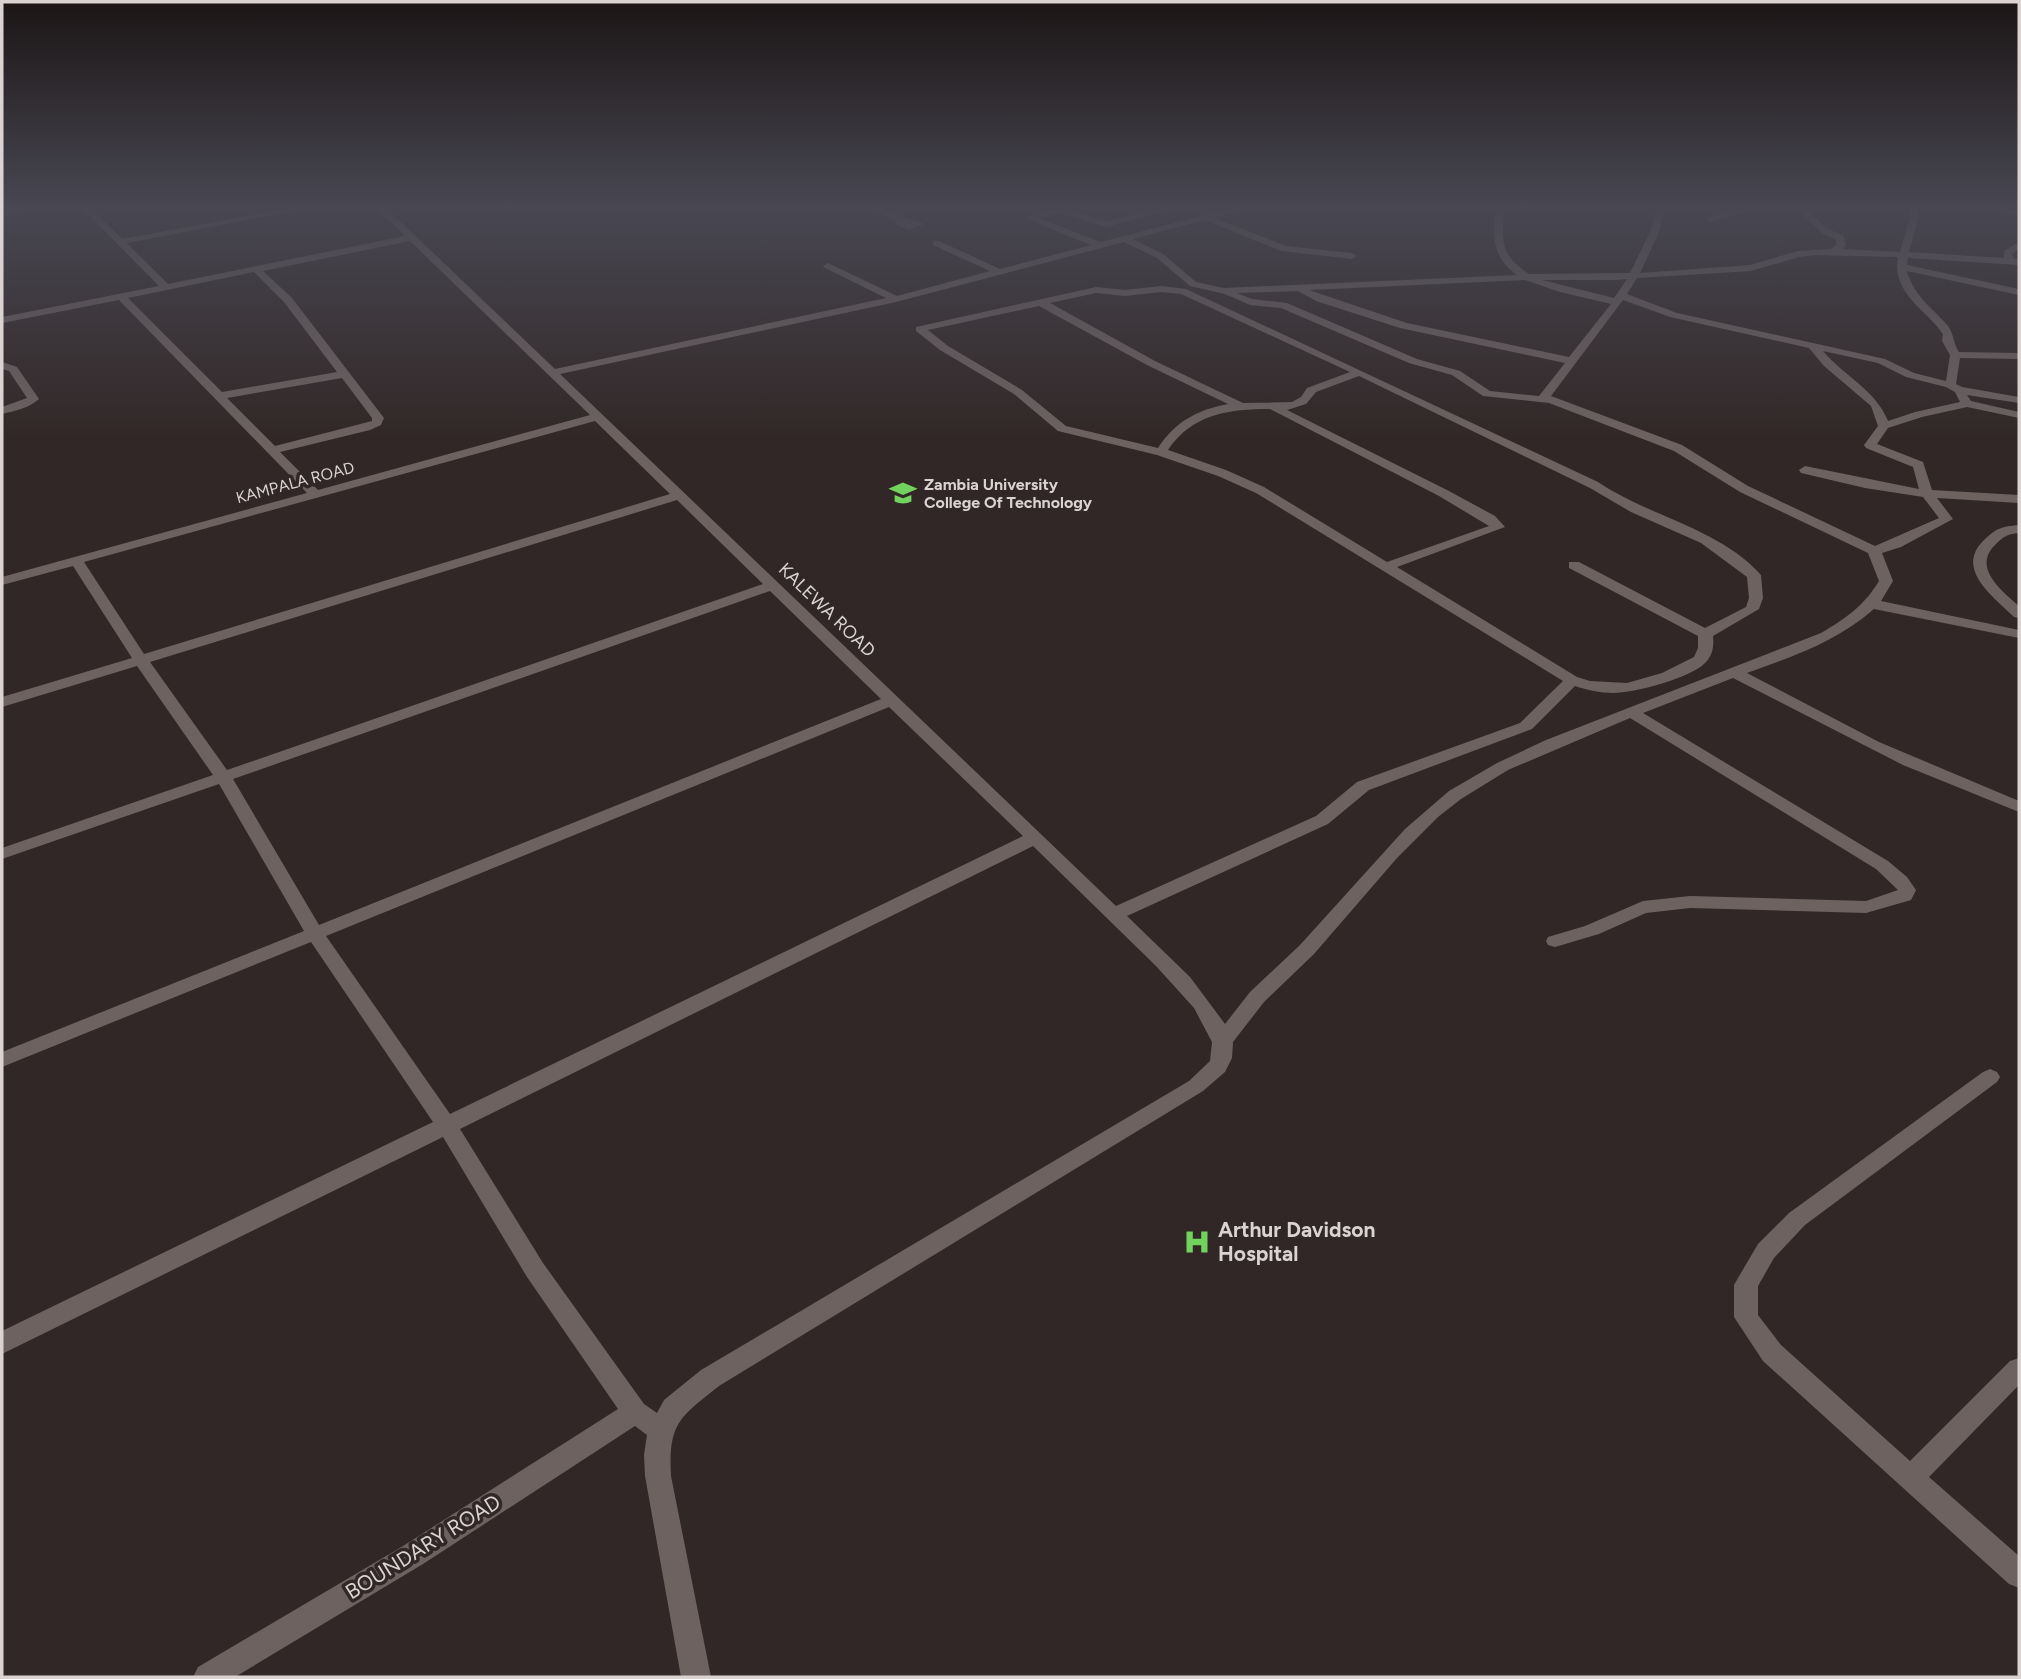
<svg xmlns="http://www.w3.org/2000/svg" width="2021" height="1679" viewBox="0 0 2021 1679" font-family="Figtree,sans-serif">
  <rect width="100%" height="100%" fill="#312726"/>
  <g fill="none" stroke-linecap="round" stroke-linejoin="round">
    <g fill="#6e6261" fill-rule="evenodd">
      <polygon points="29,205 48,205 2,215 2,209"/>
      <path d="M 79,205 L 88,205 L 122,239 L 306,205 L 323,205 L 127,243 L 168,284 L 405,236 L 374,205 L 383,205 L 555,369 L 886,298 L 825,268 L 823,266 L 828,263 L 897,296 L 990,271 L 933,245 L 933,241 L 939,241 L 1000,269 L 1091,245 L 1025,218 L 1061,207 L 1106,221 L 1173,205 L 1177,208 L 1106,227 L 1061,213 L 1038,218 L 1101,242 L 1243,205 L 1256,205 L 1214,218 L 1286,246 L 1352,253 L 1357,256 L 1352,259 L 1281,251 L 1205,220 L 1133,239 L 1163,254 L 1196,282 L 1224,288 L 1517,275 C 1490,256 1493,233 1496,205 L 1504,205 C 1503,239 1497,253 1529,274 L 1630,273 L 1650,232 L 1658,205 L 1666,205 L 1659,232 L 1640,273 L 1750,265 L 1798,251 L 1831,249 L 1836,245 L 1836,239 L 1822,233 L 1793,205 L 1802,205 L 1828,229 L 1844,236 L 1846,246 L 1842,249 L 1900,252 L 1909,220 L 1910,205 L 1918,205 L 1918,220 L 1909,252 L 2004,258 L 2004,251 L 2019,242 L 2019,249 L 2012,254 L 2014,259 L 2019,259 L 2019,265 L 1908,258 L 1907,265 L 2019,289 L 2019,295 L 1907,271 C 1914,297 1932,307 1948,326 C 1954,334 1953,343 1959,352 L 2019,353 L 2019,359 L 1960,358 L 1956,384 L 1962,387 L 2019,397 L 2019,403 L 1967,395 L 1971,401 L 2019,412 L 2019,418 L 1967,407 L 1922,417 L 1888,428 L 1877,444 L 1923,462 L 1932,490 L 2019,495 L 2019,503 L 1937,498 L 1953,519 L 1901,547 L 1882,553 L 1893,581 L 1881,601 L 2019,630 L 2019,638 L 1874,609 C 1838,641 1792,657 1747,673 L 1879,742 L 2019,801 L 2019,812 L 1903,765 L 1733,678 L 1643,713 L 1888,861 L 1907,877 L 1916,890 L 1911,900 L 1866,913 L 1690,908 L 1646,913 L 1599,934 L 1555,947 L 1548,945 L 1546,941 L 1548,937 L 1585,926 L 1643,901 L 1690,896 L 1866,901 L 1898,890 L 1876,869 L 1630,718 L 1508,770 L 1461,799 L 1438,817 L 1397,858 L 1314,954 L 1264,1002 L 1233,1042 L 1232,1058 L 1225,1072 L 1203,1091 L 719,1386 C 680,1417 668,1423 671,1476 L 711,1677 L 681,1677 L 645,1476 L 644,1455 L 647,1435 L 635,1426 L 423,1564 L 235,1677 L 193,1677 L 198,1667 L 403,1546 L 618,1409 L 527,1277 L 443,1137 L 2,1354 L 2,1331 L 433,1122 L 311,942 L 2,1067 L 2,1052 L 304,931 L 219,784 L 2,859 L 2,848 L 213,775 L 137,666 L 2,707 L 2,697 L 132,658 L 73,566 L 2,585 L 2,577 L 307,493 L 119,300 L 2,323 L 2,317 L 159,286 ZM 410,241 L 590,415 L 318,490 L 280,452 L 370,430 L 381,425 L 384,418 L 292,298 L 263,271 ZM 1124,242 L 1157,258 L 1190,286 L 1225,294 L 1250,305 L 1281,308 L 1409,363 L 1452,375 L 1483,396 L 1549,403 L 1674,451 L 1740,492 L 1868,553 L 1879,581 C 1864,606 1845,619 1821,633 L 1546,740 L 1497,763 L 1449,791 L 1405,829 L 1300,945 L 1250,992 L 1225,1024 L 1190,977 L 1127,916 L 1328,824 L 1369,790 L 1532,729 L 1575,686 C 1587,690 1600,693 1613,693 C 1634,693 1692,678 1706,662 C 1713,654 1714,646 1713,636 L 1759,609 L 1763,598 L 1761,575 C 1719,528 1650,517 1598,482 L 1186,289 L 1161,286 L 1125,290 L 1096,287 L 916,327 L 916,331 L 940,350 L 1014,394 L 1058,431 L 1157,455 L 1218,476 L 1256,493 L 1563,681 L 1520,723 L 1357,782 L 1316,816 L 1116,906 L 560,374 L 896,302 ZM 1816,255 L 1898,257 C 1891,293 1926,309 1943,334 L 1942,341 L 1950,355 L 1946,381 L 1914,373 L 1885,359 L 1677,313 L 1627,294 L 1637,278 L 1751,271 L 1799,257 ZM 254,272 L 284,302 L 337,372 L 222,392 L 128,298 ZM 1627,279 L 1614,298 L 1542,280 L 1616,280 ZM 1525,280 L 1560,292 L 1611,304 L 1569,357 L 1407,323 L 1309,290 ZM 1298,291 L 1316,301 L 1400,328 L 1565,363 L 1539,396 L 1490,391 L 1460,371 L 1417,359 L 1287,303 L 1252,299 L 1237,293 ZM 1161,292 L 1181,294 L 1350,372 L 1307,388 L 1301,397 L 1292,402 L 1243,403 L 1155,361 L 1050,303 L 1096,293 L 1125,296 ZM 1623,300 L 1670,317 L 1809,348 L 1824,366 L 1871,406 L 1878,426 L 1864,445 L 1866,448 L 1913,467 L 1919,489 L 1805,466 L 1799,470 L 1801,473 L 1865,488 L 1923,497 L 1939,518 L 1875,546 L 1748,486 L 1682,445 L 1551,396 ZM 1039,306 L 1147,365 L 1228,404 C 1197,410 1176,421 1158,448 L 1066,426 L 1022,390 L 948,346 L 928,330 ZM 1823,351 L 1878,363 L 1906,377 L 1946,387 L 1955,392 L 1960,402 L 1915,412 L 1888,421 C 1875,389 1845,377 1823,351 ZM 1359,376 L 1590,488 L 1631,512 L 1701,543 L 1747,577 L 1749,598 L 1746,607 L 1705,628 L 1579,562 L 1569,562 L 1569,568 L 1698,636 L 1698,648 L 1694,657 L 1662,673 L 1627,683 L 1590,681 L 1577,677 L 1397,567 L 1505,527 L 1495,516 L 1447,490 L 1287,410 L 1306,404 L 1316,392 ZM 342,378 L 372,418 L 372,421 L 275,446 L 227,398 ZM 1270,409 L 1439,496 L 1489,526 L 1387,562 L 1264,487 L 1226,470 L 1168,450 C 1192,414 1229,409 1270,409 ZM 595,421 L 670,494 L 144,654 L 84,562 ZM 677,500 L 763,584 L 227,770 L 150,662 ZM 770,591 L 881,699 L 319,925 L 233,779 ZM 889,707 L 1023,836 L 450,1114 L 326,936 ZM 1033,846 L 1156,966 L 1194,1008 L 1212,1042 L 1210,1061 L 1189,1081 L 701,1370 L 664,1400 L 657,1413 L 644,1404 L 543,1263 L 460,1129 Z"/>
      <polygon points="862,205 873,205 924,224 909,230 897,225 895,220"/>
      <polygon points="1739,205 1747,205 1745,212 1710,222 1706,219 1738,208"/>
      <polygon points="1983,205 1996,205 2019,211 2019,217"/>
      <path d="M 2,362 L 17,367 L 39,399 C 29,408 15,411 2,414 L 2,407 L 27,398 L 9,371 L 2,369 Z"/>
      <path d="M 2019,525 L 2019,533 C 2008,534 2004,536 1996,544 C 1971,567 2002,591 2019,606 L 2019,618 L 2014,617 C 1994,597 1954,569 1984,540 C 1998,527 2001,527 2019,525 Z"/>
      <polygon points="1990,1069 1997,1072 2000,1077 1997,1082 1805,1225 1774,1258 1758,1286 1758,1315 1781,1345 1910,1461 2010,1361 2019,1358 2019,1385 1929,1477 2019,1556 2019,1588 2009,1584 1763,1361 1734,1317 1734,1285 1738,1278 1758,1244 1789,1213 1983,1072"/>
    </g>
  </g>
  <linearGradient id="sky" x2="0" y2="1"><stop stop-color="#1b1515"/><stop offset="0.47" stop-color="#484752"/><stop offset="1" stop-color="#484752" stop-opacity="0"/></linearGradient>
  <rect width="2021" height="440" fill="url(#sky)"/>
  <defs>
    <g id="university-bare" transform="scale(2.1)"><path d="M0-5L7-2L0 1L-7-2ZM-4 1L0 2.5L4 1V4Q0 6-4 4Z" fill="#71d25e" stroke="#312726" stroke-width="2.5" paint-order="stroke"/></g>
    <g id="hospital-bare" transform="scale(2.1)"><path d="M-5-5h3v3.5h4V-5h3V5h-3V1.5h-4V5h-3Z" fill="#71d25e" stroke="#312726" stroke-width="2.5" paint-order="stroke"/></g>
  </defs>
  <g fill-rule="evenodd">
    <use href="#university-bare" x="903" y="493"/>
    <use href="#hospital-bare" x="1197" y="1242"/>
  </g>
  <g text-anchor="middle" stroke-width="7" stroke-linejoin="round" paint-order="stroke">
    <g font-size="16" fill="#dad3d2" stroke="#312726">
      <text transform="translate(295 482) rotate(-15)" y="6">KAMPALA ROAD</text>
    </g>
    <g font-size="16" font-weight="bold" fill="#dad3d2" stroke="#312726" text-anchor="start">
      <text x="924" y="490">Zambia University<tspan x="924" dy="18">College Of Technology</tspan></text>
    </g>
    <g font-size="18" fill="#dad3d2" stroke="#312726">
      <text transform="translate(827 610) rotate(44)" y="6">KALEWA ROAD</text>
    </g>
    <g font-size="21" font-weight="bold" fill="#dad3d2" stroke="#312726" text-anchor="start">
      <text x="1218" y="1237">Arthur Davidson<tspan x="1218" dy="24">Hospital</tspan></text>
    </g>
    <g font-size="21" fill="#dad3d2" stroke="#312726">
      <text transform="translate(423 1547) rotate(-32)" y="7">BOUNDARY ROAD</text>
    </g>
  </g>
  <rect width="2021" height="1679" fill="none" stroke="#dad3d2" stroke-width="7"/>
</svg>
